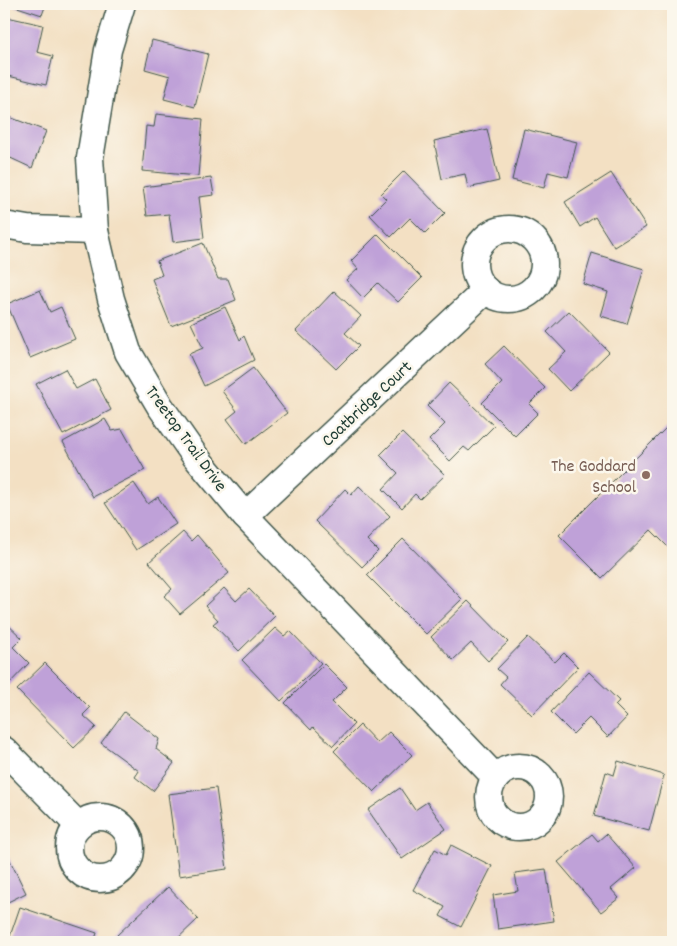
<svg xmlns="http://www.w3.org/2000/svg" width="677" height="946" viewBox="0 0 677 946" font-family="Dekko,sans-serif">
  <rect width="100%" height="100%" fill="#fbf7ec"/>
  <filter id="ink" filterUnits="userSpaceOnUse"><feTurbulence type="fractalNoise" baseFrequency=".02" numOctaves="2"/><feDisplacementMap in="SourceGraphic" scale="10" xChannelSelector="R" yChannelSelector="G"/><feConvolveMatrix kernelMatrix="1 2 1 2 8 2 1 2 1" color-interpolation-filters="sRGB"/></filter>
  <filter id="wash" filterUnits="userSpaceOnUse"><feTurbulence type="fractalNoise" baseFrequency=".0096" numOctaves="4" result="noise"/><feDisplacementMap in="SourceGraphic" scale="20" xChannelSelector="R" yChannelSelector="G"/><feGaussianBlur stdDeviation="1.12" result="paint"/><feColorMatrix in="noise" values="0 0 0 0 0 0 0 0 0 0 0 0 0 0 0 0 0 1.4 0 .05"/><feComposite in="paint" operator="in"/></filter>
  <g filter="url(#wash)">
    <rect width="100%" height="100%" fill="#f3e0c3"/>
    <g id="blocks">
      <g fill="#bfa1d8">
        <polygon points="8,4 46,4 42,15"/>
        <polygon points="7,17 43,25 37,52 53,56 46,85 4,75 4,30"/>
        <polygon points="152,40 208,54 195,107 164,99 170,76 145,69"/>
        <polygon points="156,114 203,119 198,176 142,171 146,126 154,127"/>
        <polygon points="4,115 46,131 32,168 4,155"/>
        <polygon points="487,129 499,181 468,188 465,174 442,179 434,141"/>
        <polygon points="524,129 577,142 568,177 548,172 544,188 512,180"/>
        <polygon points="404,171 445,213 425,233 410,218 391,237 370,215 386,199 381,194"/>
        <polygon points="611,173 646,227 614,247 595,217 580,227 565,202"/>
        <polygon points="211,178 214,195 199,197 204,238 173,242 169,214 147,216 143,187"/>
        <polygon points="378,234 422,278 398,302 378,283 363,298 346,280 358,269 351,261"/>
        <polygon points="203,243 218,279 228,279 236,300 171,326 152,279 162,275 157,261"/>
        <polygon points="592,253 644,269 627,324 601,316 608,292 583,284"/>
        <polygon points="40,290 50,312 61,307 75,339 30,358 7,304"/>
        <polygon points="334,291 361,316 345,333 359,346 336,369 296,331"/>
        <polygon points="225,307 240,340 244,336 254,360 204,386 189,354 203,348 191,323"/>
        <polygon points="569,311 609,352 569,391 548,369 566,352 547,332"/>
        <polygon points="504,346 545,388 529,404 538,413 515,436 482,403 502,383 485,364"/>
        <polygon points="253,368 287,413 246,444 227,419 237,411 222,391"/>
        <polygon points="65,369 76,389 95,379 111,410 63,435 36,384"/>
        <polygon points="449,383 494,426 469,451 464,447 450,461 429,440 445,424 427,406"/>
        <polygon points="105,419 112,431 122,429 145,470 93,497 63,442"/>
        <polygon points="673,421 673,552 651,530 602,578 559,535"/>
        <polygon points="402,433 445,475 420,499 415,494 402,508 383,489 398,473 380,455"/>
        <polygon points="134,483 148,504 158,497 176,524 136,550 105,503"/>
        <polygon points="359,486 390,516 367,540 378,551 362,567 315,521 345,489 351,495"/>
        <polygon points="183,532 191,541 197,535 229,573 180,614 164,596 172,589 149,562"/>
        <polygon points="403,539 462,599 426,634 367,575"/>
        <polygon points="224,588 236,601 249,589 275,616 239,651 213,624 218,620 205,606"/>
        <polygon points="468,601 508,642 488,661 471,643 453,660 431,637"/>
        <polygon points="4,621 22,638 13,647 29,663 6,687 4,684"/>
        <polygon points="275,628 284,636 290,631 321,663 281,701 242,660"/>
        <polygon points="528,637 555,662 564,653 578,667 532,715 500,684 506,677 497,669"/>
        <polygon points="45,663 90,708 83,715 96,727 74,748 17,690"/>
        <polygon points="324,664 347,687 332,702 354,724 333,746 313,727 311,730 285,703"/>
        <polygon points="589,672 619,701 615,705 627,717 608,737 589,718 573,734 551,712"/>
        <polygon points="124,712 159,739 156,749 174,763 153,791 135,777 139,771 101,743"/>
        <polygon points="360,725 377,743 389,732 412,755 374,792 334,751"/>
        <polygon points="618,761 664,775 649,831 594,816 606,772 614,775"/>
        <polygon points="216,788 227,869 179,876 168,794"/>
        <polygon points="400,788 415,810 427,802 446,829 402,859 368,810"/>
        <polygon points="592,834 598,841 606,834 636,868 611,889 619,898 601,912 558,862"/>
        <polygon points="451,845 492,866 461,927 440,916 445,907 413,890 435,849 446,855"/>
        <polygon points="4,848 26,893 4,904"/>
        <polygon points="546,869 554,921 498,929 493,895 518,891 515,873"/>
        <polygon points="168,887 198,919 174,942 124,942 117,935"/>
        <polygon points="20,907 97,933 94,942 8,942"/>
      </g>
    </g>
  </g>
  <g filter="url(#ink)">
    <use href="#blocks" fill-opacity="0" stroke="#3f5549" stroke-width="1"/>
    <g fill="none" stroke-linecap="round" stroke-linejoin="round">
      <g stroke="#3f5549" stroke-width="29">
        <g id="street">
          <polyline points="122,4 108,50 90,158 95,231 111,299 128,352 160,406 195,456 245,516 496,778"/>
          <polyline points="4,225 27,229 95,231"/>
          <circle cx="509" cy="264" r="35"/>
          <polyline points="245,516 486,290"/>
          <polyline points="4,750 78,825"/>
          <circle cx="519" cy="797" r="30"/>
          <circle cx="100" cy="848" r="31"/>
        </g>
      </g>
      <use href="#street" stroke="#fff" stroke-width="26"/>
    </g>
  </g>
  <circle fill="#8d6e63" stroke="#fbf7ec" stroke-width="2" cx="646" cy="475" r="5"/>
  <g text-anchor="middle" stroke-width="5" stroke-linejoin="round" paint-order="stroke">
    <g font-size="18" fill="#1f3d34" stroke="#fbf7ec">
      <text transform="translate(366 403) rotate(-43)" y="6">Coatbridge Court</text>
      <text transform="translate(187 438) rotate(54)" y="6">Treetop Trail Drive</text>
    </g>
    <g font-size="18" fill="#785e54" stroke="#fbf7ec" text-anchor="end">
      <text x="636" y="471">The Goddard<tspan x="636" dy="21">School</tspan></text>
    </g>
  </g>
  <rect width="677" height="946" fill="none" stroke="#fbf7ec" stroke-width="20"/>
</svg>
